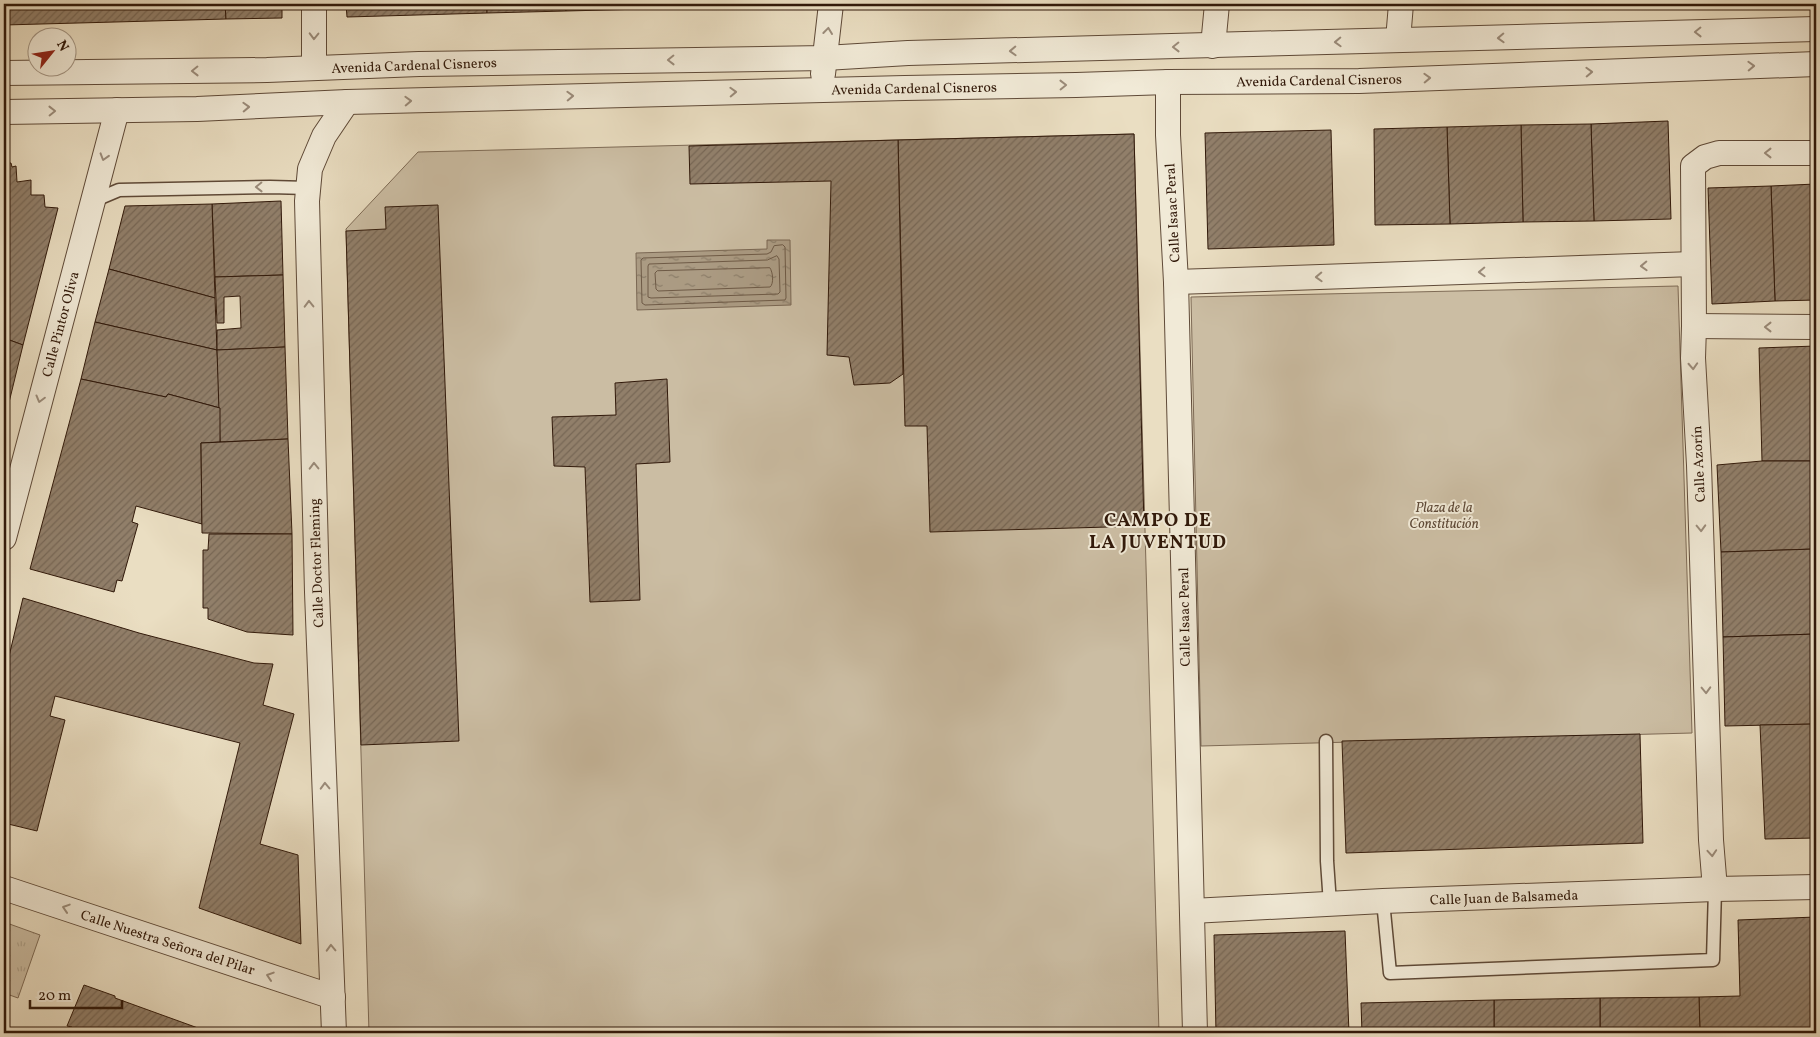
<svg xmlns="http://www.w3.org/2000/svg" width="1820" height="1037" viewBox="0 0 1820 1037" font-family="Vollkorn,serif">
  <defs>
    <pattern id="grass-tufts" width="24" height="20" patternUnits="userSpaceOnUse" patternTransform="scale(1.25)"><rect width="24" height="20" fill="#cbbda3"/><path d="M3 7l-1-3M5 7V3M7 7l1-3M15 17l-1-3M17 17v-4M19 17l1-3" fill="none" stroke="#afa28b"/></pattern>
    <pattern id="water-ripples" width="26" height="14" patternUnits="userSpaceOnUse" patternTransform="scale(1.25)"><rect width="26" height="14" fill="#ab9b83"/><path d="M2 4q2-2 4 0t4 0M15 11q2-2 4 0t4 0" fill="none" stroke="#8c7e69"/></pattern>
    <pattern id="building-hatch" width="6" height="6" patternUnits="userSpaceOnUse" patternTransform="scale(1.25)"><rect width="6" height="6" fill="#917f6a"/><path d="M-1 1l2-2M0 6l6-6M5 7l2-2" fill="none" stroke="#776755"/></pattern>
  </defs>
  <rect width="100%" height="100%" fill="#eadec2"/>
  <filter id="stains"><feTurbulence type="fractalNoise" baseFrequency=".004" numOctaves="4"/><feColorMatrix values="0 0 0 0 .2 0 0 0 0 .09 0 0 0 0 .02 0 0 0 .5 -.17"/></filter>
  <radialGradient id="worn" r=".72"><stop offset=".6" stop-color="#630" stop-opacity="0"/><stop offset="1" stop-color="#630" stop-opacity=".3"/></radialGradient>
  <polygon fill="url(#grass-tufts)" stroke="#7e6b56" points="4,922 40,935 18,998 4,993"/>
  <g fill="#cbbda3" stroke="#7e6b56">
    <polygon points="1134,134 1159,1033 369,1033 346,229 418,152"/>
    <polygon points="1678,286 1692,733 1201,746 1191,297"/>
  </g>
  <polygon fill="url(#water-ripples)" stroke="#7a6753" points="767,240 790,240 791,305 637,310 636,253 767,249"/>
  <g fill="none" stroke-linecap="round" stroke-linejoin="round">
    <g stroke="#6e5a46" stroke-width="1">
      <polygon points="783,245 785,247 786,298 785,300 645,305 642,303 641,260 643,258 767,254 771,252 774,246"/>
      <polygon points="777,256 779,259 780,292 778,294 651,298 648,297 648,266 649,264 767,260"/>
      <path d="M 770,268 C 773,272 774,284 770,287 L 658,291 L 656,289 L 655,273 L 657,271 Z"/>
    </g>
  </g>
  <g fill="url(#building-hatch)" stroke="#31190a">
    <polygon points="4,4 225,4 226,19 4,25"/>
    <polygon points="225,4 282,4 282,18 226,19"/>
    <polygon points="346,4 487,4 487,13 347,17"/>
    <polygon points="487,4 566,4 566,11 487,13"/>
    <polygon points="566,4 800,4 800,5 566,11"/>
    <polygon points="1668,121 1671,219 1594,221 1591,124"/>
    <polygon points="1591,124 1594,221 1523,222 1521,125"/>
    <polygon points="1521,125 1523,222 1450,224 1447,127"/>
    <polygon points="1447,127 1450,224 1375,225 1374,129"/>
    <polygon points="1331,130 1334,245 1208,249 1205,133"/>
    <polygon points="1134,134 1144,526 930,532 927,426 905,426 898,140"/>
    <polygon points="898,140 903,374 890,383 854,385 849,357 827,355 831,181 690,184 689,146"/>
    <polygon points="4,163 11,163 12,167 16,166 17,182 31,180 31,195 44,195 45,207 58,208 23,345 4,338"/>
    <polygon points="1816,184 1816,300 1775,301 1771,186"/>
    <polygon points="1771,186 1775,301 1712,304 1708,188"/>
    <polygon points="281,201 283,275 215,277 212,204"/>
    <polygon points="212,204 215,298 109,269 125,206"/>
    <polygon points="438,205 459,741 361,745 346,231 386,229 385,207"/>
    <polygon points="109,269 215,298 217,350 95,322"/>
    <polygon points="283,275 285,347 217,350 217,330 241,328 240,296 224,297 224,323 217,323 215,277"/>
    <polygon points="95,322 217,350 220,408 168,394 166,397 81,379"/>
    <polygon points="4,338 23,345 4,423"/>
    <polygon points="1816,346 1816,441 1811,441 1812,461 1762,461 1759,348"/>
    <polygon points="285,347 288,439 220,442 217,350"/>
    <polygon points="81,379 166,397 168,394 220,408 220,442 201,443 202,524 136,506 132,522 138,524 122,581 117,580 114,592 30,569"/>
    <polygon points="667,379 670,462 636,464 640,600 590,602 585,467 554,466 552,417 616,415 615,383"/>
    <polygon points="288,439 292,534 202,533 201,443"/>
    <polygon points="1762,461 1812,461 1815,549 1721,552 1717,465"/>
    <polygon points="209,534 292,534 293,635 247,632 208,619 208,608 203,608 203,550 208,550"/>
    <polygon points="1815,549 1816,634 1723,637 1721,552"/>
    <polygon points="23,598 139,633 254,663 273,664 263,705 294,714 260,844 298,855 301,944 199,908 240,743 55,696 50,716 65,720 37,831 4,823 4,677"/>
    <polygon points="1816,634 1816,724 1725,726 1723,637"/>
    <polygon points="1816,724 1816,838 1765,839 1760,725"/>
    <polygon points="1640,734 1643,843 1346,853 1342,741"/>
    <polygon points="1816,917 1816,1033 1700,1033 1699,997 1740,996 1738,920"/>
    <polygon points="1345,931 1349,1033 1216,1033 1214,935"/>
    <polygon points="84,985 115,996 115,998 209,1032 211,1030 219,1033 69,1033 72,1027 67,1026"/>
    <polygon points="1699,997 1700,1033 1600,1033 1600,998"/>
    <polygon points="1600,998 1600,1033 1494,1033 1494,1000"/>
    <polygon points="1494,1000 1494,1033 1362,1033 1361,1003"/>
  </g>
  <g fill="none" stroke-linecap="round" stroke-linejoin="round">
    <g stroke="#5f4a38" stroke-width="15">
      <g id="service">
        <polyline points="93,201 119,190 270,187 308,188"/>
        <polyline points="1326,741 1327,861 1330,904"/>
        <polyline points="1383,901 1390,973 1713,960 1715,889"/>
      </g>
    </g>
    <g stroke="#5f4a38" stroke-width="26">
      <g id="minor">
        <polyline points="1398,40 1401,4"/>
        <polyline points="1213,46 1217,4"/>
        <polyline points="314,68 314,4"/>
        <polyline points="4,73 267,70 419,64 825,58 908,53 1816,29"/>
        <polyline points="823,74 831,4"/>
        <polyline points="1168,82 1168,135 1176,282 1195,1033"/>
        <polyline points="4,112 197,109 347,102 905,88 1076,85 1168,82 1359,81 1816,64"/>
        <polyline points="1176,282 1693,264"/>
        <polyline points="1694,326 1816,327"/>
        <polyline points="4,538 117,110"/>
        <polyline points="4,888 333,997"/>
        <polyline points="1715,889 1711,840 1699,465 1693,358 1694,326 1693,166 1705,157 1719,153 1816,153"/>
        <polyline points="1192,911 1383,901 1715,889 1816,887"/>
        <polyline points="334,1033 317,592 307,201 310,169 324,136 347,102"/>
      </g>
    </g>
    <use href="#service" stroke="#f1ead7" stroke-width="12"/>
    <use href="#minor" stroke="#f1ead7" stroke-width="24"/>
  </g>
  <defs><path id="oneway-chevron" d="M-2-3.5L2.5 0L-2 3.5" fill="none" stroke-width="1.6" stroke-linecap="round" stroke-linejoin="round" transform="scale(1.25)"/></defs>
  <g stroke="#9b8c7b">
    <use href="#oneway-chevron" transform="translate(828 31) rotate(-83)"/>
    <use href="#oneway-chevron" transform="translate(1698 32) rotate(179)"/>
    <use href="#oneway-chevron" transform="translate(314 36) rotate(91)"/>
    <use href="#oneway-chevron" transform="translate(1501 38) rotate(178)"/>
    <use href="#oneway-chevron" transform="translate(1338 42) rotate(178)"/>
    <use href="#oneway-chevron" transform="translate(1176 47) rotate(179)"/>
    <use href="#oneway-chevron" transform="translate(1013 51) rotate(178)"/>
    <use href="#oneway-chevron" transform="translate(671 60) rotate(179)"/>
    <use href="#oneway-chevron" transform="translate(1751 66) rotate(-2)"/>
    <use href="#oneway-chevron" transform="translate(195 71) rotate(179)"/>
    <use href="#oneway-chevron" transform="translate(1589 72) rotate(-2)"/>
    <use href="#oneway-chevron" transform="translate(1427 78) rotate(-2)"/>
    <use href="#oneway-chevron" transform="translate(1063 85) rotate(-1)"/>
    <use href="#oneway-chevron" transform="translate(733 92) rotate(-2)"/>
    <use href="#oneway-chevron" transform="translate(570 96) rotate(-2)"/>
    <use href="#oneway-chevron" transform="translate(408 101) rotate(-2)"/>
    <use href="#oneway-chevron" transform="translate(246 107) rotate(-2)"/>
    <use href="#oneway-chevron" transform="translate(52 111) rotate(-1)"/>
    <use href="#oneway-chevron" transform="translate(1768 153) rotate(180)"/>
    <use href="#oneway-chevron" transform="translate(104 157) rotate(107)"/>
    <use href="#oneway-chevron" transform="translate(259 187) rotate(179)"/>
    <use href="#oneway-chevron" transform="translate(1644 266) rotate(178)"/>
    <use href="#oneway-chevron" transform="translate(1482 272) rotate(178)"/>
    <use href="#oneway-chevron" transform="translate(1319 277) rotate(178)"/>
    <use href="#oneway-chevron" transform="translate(309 304) rotate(-91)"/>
    <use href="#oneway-chevron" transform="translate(1768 327) rotate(-180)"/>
    <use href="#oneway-chevron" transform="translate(1693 366) rotate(87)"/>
    <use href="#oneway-chevron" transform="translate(40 399) rotate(105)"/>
    <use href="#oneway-chevron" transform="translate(314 466) rotate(-91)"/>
    <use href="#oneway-chevron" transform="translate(1701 528) rotate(88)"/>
    <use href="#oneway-chevron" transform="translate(1706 690) rotate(88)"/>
    <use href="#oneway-chevron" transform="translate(325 786) rotate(-92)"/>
    <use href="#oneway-chevron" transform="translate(1712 853) rotate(86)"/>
    <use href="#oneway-chevron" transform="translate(66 908) rotate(-162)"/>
    <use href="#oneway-chevron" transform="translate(331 948) rotate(-92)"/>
    <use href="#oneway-chevron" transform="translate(270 976) rotate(-162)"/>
  </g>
  <g text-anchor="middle" stroke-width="4" stroke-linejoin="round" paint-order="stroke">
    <g font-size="14" fill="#31190a" stroke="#f1ead7">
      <text transform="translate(414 65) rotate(-2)" y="5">Avenida Cardenal Cisneros</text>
      <text transform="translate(1319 80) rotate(-1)" y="5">Avenida Cardenal Cisneros</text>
      <text transform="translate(914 88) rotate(-1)" y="5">Avenida Cardenal Cisneros</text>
      <text transform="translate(1172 213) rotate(-93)" y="5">Calle Isaac Peral</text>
      <text transform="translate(60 324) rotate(-75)" y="5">Calle Pintor Oliva</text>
      <text transform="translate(1698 464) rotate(-93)" y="5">Calle Azorín</text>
      <text transform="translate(316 563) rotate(-92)" y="5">Calle Doctor Fleming</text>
      <text transform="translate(1184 617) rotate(-91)" y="5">Calle Isaac Peral</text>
      <text transform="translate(1504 897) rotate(-2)" y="5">Calle Juan de Balsameda</text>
      <text transform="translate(168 942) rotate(18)" y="5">Calle Nuestra Señora del Pilar</text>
    </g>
    <g font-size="14" font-style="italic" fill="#5f4a38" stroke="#f1ead7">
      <text x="1444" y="512">Plaza de la<tspan x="1444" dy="16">Constitución</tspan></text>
    </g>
    <g font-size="19" font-weight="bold" letter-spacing="1" fill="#31190a" stroke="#f1ead7">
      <text x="1158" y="526">CAMPO DE<tspan x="1158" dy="22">LA JUVENTUD</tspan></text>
    </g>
  </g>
  <rect width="1820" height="1037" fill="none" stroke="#eadec2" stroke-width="20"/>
  <rect x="5" y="5" width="1810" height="1027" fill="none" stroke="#31190a" stroke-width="2.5"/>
  <rect x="10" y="10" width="1800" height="1017" fill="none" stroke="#31190a"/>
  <g transform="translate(52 52) rotate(60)"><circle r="24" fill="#f1ead7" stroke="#a49685"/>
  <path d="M0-4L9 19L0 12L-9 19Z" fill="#8f2418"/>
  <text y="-8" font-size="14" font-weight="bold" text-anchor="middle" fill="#31190a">N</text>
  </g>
  <path d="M30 1000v8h92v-8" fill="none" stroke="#31190a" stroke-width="2.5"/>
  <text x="38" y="1000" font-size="15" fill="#31190a" stroke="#f1ead7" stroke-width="4" paint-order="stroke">20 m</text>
  <rect width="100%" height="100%" filter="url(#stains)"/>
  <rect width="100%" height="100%" fill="url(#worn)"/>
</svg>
